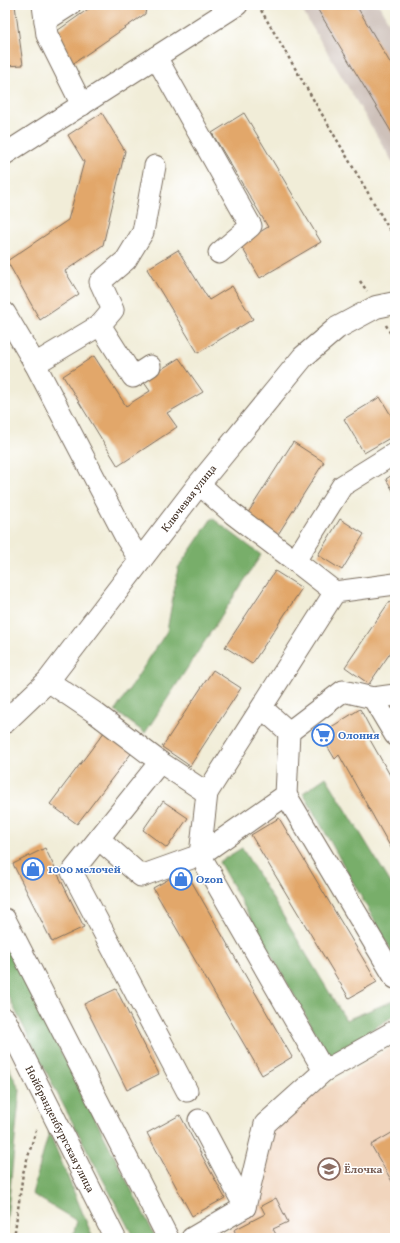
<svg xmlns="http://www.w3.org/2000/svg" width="400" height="1243" viewBox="0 0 400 1243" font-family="Vollkorn,serif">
  <rect width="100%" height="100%" fill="#fff"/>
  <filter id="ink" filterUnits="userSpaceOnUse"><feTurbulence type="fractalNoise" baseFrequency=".025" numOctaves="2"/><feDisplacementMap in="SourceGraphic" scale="8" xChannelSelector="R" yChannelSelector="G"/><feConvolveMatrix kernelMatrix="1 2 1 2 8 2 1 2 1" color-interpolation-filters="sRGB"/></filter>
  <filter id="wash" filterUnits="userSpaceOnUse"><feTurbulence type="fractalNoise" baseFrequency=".012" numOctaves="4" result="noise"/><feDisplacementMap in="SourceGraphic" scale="16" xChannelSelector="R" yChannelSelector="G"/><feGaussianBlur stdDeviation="0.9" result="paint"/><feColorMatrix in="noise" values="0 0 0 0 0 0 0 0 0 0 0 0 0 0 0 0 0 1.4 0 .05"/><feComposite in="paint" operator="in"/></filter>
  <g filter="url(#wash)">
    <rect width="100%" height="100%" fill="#f1edd8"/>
    <polygon fill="#f1d5bd" points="395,1045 395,1238 218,1238 248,1217 276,1121 288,1111"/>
    <polygon fill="#cec1ba" points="299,5 379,5 395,33 395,166"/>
    <g fill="#78ae6a" stroke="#5a6c44">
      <polygon points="212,518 261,555 145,733 115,711 167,631 178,568"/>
      <polygon points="326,777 395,890 395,957 303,793"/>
      <polygon points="242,848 346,1020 395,1000 395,1015 329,1057 219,862"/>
      <polygon points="5,942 156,1238 134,1238 59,1097 5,990"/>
      <polygon points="5,1060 20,1090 5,1238"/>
      <polygon points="49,1132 93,1238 72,1238 77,1221 32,1194"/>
    </g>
    <g id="blocks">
      <g fill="#e2a76b">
        <polygon points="5,5 15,5 23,65 5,66"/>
        <polygon points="94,5 147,5 145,14 71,65 54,33"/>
        <polygon points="315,5 356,5 395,71 395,138"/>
        <polygon points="102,113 125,151 103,245 65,271 79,294 40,320 7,261 68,220 84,162 68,135"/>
        <polygon points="244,113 321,242 260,278 240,244 268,227 212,133"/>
        <polygon points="178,250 209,300 232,286 253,319 198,353 147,269"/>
        <polygon points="94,356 126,406 150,391 143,381 179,358 203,392 167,413 177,427 118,466 63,376"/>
        <polygon points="380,397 395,422 395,435 364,453 344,419"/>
        <polygon points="293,442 324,462 277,536 246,516"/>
        <polygon points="395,473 395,494 386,479"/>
        <polygon points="340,519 364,534 342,570 318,555"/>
        <polygon points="275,571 302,588 252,664 225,647"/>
        <polygon points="389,602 395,606 395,646 369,684 345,667"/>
        <polygon points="213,670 241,688 190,766 162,747"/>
        <polygon points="360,709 374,735 369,738 395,784 395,855 339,755 335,759 320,734"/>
        <polygon points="105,731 133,751 77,824 50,804"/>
        <polygon points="163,801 188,818 167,848 143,830"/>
        <polygon points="279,818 377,982 349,998 251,835"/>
        <polygon points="45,848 84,927 52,942 13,864"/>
        <polygon points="185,870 292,1057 262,1075 153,888"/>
        <polygon points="116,989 159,1074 127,1090 84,1004"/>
        <polygon points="180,1115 225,1198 192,1216 147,1133"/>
        <polygon points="395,1131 395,1185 394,1185 371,1145"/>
        <polygon points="276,1198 288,1222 273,1229 278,1238 238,1238 234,1230 265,1214 261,1206"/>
      </g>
    </g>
  </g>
  <g filter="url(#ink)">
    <use href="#blocks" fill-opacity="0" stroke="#7b6e5f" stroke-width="1"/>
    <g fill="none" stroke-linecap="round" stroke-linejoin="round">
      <g stroke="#7b6e5f" stroke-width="23">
        <g id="minor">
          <polyline points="43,5 47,35 82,105"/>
          <polyline points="45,21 70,5"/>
          <polyline points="156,57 251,226 219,253"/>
          <polyline points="5,154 237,5"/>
          <polyline points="5,313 35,364 126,538 140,560"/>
          <polyline points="35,364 100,325"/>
          <polyline points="150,366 133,377 100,325 113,310 100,282 126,260 143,232 155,166"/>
          <polyline points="199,484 233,514 295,561"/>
          <polyline points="335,592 295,561 342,486 395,453"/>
          <polyline points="48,681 94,712 160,762 207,793 335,592 395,584"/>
          <polyline points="373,698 395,735"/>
          <polyline points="262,708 289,732 343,691 373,698 395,695"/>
          <polyline points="160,762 72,872 187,1091"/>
          <polyline points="286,795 395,978"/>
          <polyline points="99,839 141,876 200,855 286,795 289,732"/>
          <polyline points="5,919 168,1238"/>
          <path id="s1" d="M 5,1019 L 115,1238"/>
          <polyline points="324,1071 395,1031"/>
          <polyline points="199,1120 245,1207"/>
          <polyline points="192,1238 245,1207 265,1124 324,1071 200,855 207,793"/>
        </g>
      </g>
      <g stroke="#7b6e5f" stroke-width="24">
        <g id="major">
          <path id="s2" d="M 5,722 L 48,681 L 199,484 L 303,357 L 337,328 L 376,307 L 395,303"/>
        </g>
      </g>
      <g stroke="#7b6e5f" stroke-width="2.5" stroke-dasharray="3 3" stroke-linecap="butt">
        <polyline points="258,5 395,239"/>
        <polyline points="360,281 367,291"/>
        <polyline points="386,325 394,340"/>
        <polyline points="14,1238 23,1173 37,1127"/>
      </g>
      <use href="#minor" stroke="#fff" stroke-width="21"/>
      <use href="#major" stroke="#fff" stroke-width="22"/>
    </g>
  </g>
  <defs>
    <g id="supermarket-ring" transform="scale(1.15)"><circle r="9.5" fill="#fff" stroke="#3f7fe0" stroke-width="1.5"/><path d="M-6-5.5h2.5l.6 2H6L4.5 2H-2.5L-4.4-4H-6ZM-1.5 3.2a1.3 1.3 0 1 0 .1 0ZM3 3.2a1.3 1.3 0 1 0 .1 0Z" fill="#3f7fe0"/></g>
    <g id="shop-ring" transform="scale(1.15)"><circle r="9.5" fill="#fff" stroke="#3f7fe0" stroke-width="1.5"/><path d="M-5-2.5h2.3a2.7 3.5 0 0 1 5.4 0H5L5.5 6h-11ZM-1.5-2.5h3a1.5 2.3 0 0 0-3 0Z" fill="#3f7fe0"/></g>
    <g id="school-ring" transform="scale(1.15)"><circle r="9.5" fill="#fff" stroke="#8d6e63" stroke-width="1.5"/><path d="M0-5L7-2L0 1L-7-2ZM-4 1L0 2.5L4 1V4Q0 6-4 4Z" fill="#8d6e63"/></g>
  </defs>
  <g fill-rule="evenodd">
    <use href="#supermarket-ring" x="323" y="735"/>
    <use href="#shop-ring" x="33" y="869"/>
    <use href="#shop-ring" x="181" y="879"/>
    <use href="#school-ring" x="329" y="1169"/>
  </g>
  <g text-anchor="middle" stroke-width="3" stroke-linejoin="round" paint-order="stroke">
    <g font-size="11" fill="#3b2a1e" stroke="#fff">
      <text dy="4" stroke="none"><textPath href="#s2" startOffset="290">Ключевая улица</textPath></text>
      <text dy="4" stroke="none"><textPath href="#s1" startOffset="123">Нойбранденбургская улица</textPath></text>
    </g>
    <g font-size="11" font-weight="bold" fill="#366cbe" stroke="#fff" text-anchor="start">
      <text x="338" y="739">Олония</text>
      <text x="48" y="873">1000 мелочей</text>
      <text x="196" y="883">Ozon</text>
    </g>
    <g font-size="11" font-weight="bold" fill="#785e54" stroke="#fff" text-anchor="start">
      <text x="344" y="1173">Ёлочка</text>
    </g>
  </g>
  <rect width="400" height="1243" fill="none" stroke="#fff" stroke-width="20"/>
</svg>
